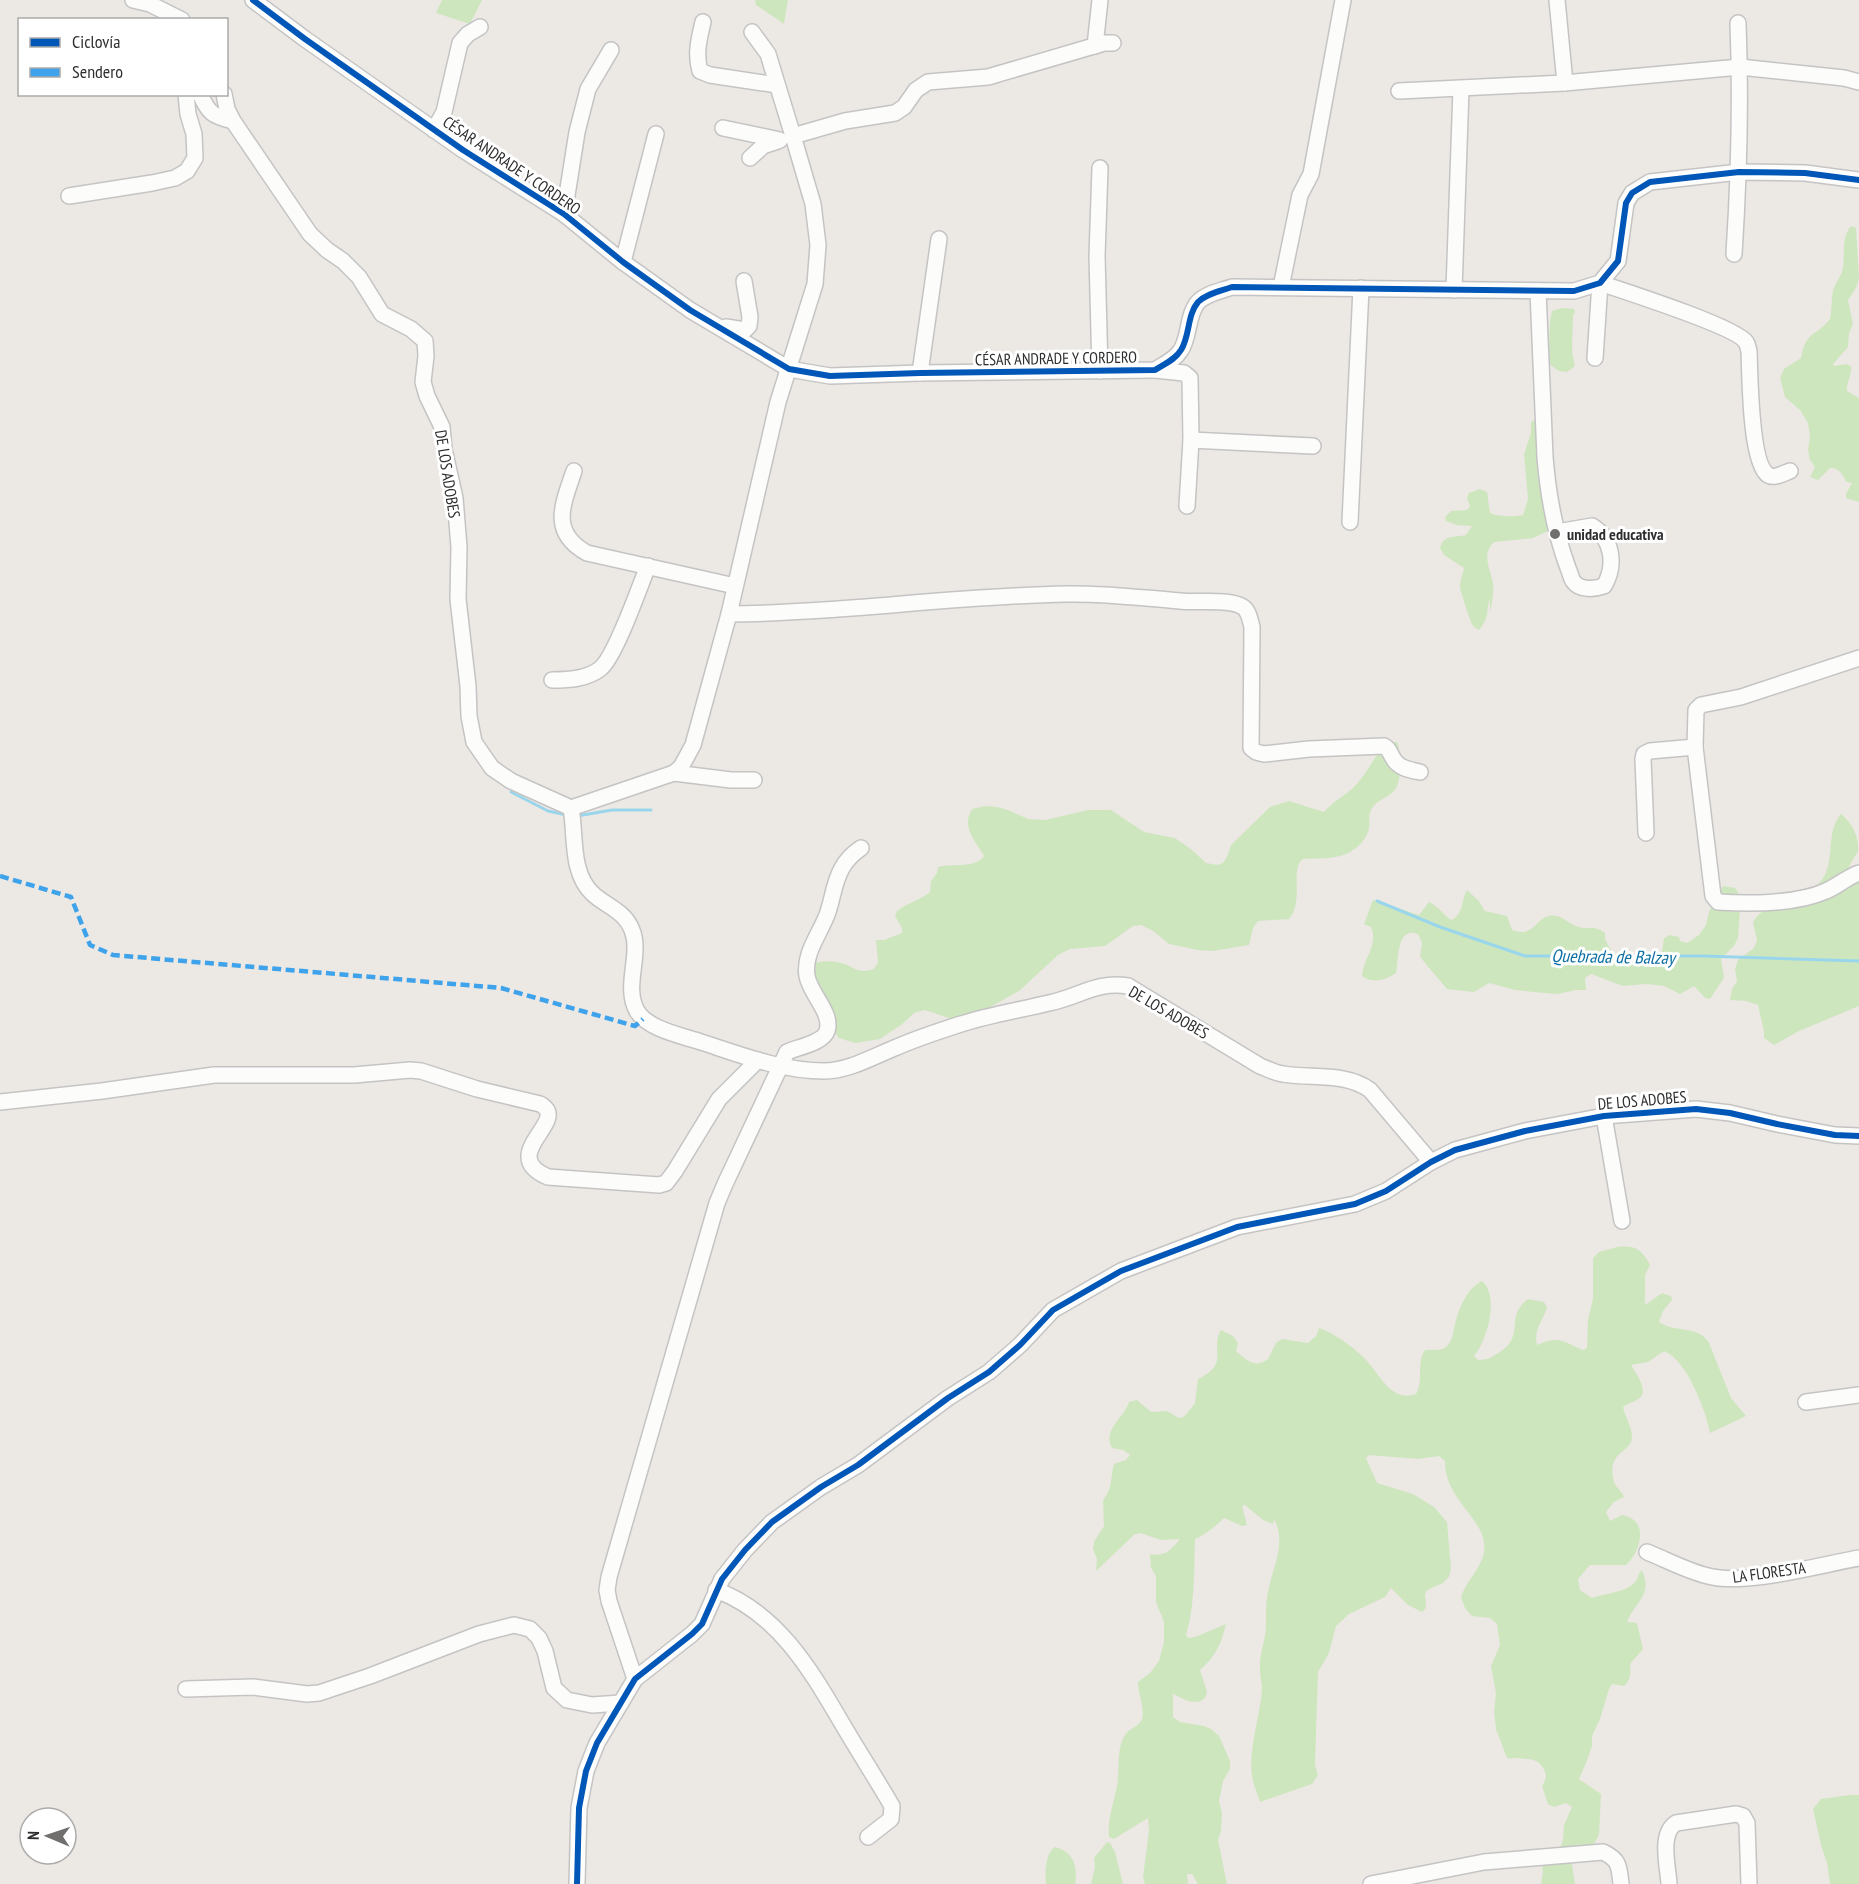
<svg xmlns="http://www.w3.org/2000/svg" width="1859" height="1884" viewBox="0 0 1859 1884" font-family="'PT Sans Narrow',sans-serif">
  <rect width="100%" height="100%" fill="#ece8e4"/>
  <g fill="#cee6be">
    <polygon points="442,0 482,0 470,24 436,13"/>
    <polygon points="755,0 788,0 784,24 756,5"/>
    <path d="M 1851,226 L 1856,228 L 1859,278 L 1856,288 L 1848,300 L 1853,324 L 1849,333 L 1848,347 L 1833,364 L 1834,366 L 1846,364 L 1851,366 C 1852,375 1846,384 1847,391 L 1859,398 L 1859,502 L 1846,498 L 1846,494 L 1852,483 L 1846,482 C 1844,475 1838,467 1830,468 L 1818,480 L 1810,477 L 1815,467 L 1810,460 L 1808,450 L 1810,436 L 1808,423 L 1800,410 L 1785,397 L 1780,378 L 1784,369 L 1801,358 C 1806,330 1816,337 1830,319 C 1832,310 1831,300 1833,290 C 1836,282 1841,277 1843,268 C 1845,254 1841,237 1851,226 Z"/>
    <path d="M 1562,308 L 1574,309 L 1575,312 L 1573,316 L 1572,352 L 1575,366 L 1567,372 L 1559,371 L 1549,364 C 1550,347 1548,325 1552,311 Z"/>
    <path d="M 1535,420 L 1538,423 L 1548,531 L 1533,538 L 1494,542 C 1481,555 1490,567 1493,583 C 1494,588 1492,607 1490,612 L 1490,599 C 1485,612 1491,616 1479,630 C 1476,628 1474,628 1472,624 C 1470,620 1460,590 1460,587 C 1460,580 1463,574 1464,568 L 1444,555 L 1440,548 C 1444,534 1454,538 1466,535 L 1472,526 L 1457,525 L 1446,521 L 1445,517 L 1451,511 L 1467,510 L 1470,506 L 1467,498 L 1469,493 L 1480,489 L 1487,492 L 1490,513 C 1499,517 1514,517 1523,515 L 1528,499 L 1524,454 L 1531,433 L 1531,422 Z"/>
    <path d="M 1388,742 L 1397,742 C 1401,752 1403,783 1393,792 C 1385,799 1373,802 1370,813 C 1368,818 1370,823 1369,828 C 1368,836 1360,846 1353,850 C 1339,860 1320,858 1303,859 C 1289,869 1305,900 1289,919 L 1258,921 L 1253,928 L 1249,945 L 1213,951 L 1198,950 L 1169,944 L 1153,931 L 1141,925 L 1133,926 L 1105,946 L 1070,949 L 1058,955 L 1019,991 L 974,1016 L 952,1019 L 925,1010 L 914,1013 L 901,1025 L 880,1039 L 855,1043 L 839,1038 L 806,994 L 800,982 L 799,972 L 803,965 C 814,963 826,960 837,962 C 854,965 855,975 874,969 L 878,962 L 876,940 L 884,940 L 902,933 L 902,928 L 895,916 L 897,911 C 907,903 919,901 930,892 L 931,881 L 937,873 L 938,867 C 952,863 975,869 984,856 C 975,840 961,827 972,809 L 986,806 L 997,807 L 1008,810 L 1028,819 L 1045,820 L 1088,810 L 1111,810 L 1144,832 L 1175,838 L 1192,850 L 1206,863 L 1217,865 L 1223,863 L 1227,857 L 1231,845 L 1270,807 L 1289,801 L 1324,812 C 1335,799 1351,793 1360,780 C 1370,768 1376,753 1388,742 Z"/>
    <path d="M 1841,814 C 1852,823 1859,836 1858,851 C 1854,859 1849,864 1847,873 L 1859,883 L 1859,1006 L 1799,1031 L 1774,1045 L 1764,1038 L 1764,1031 L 1758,1005 L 1746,1001 L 1730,1000 L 1732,989 L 1737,981 L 1735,969 L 1738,960 L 1754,948 L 1757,940 L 1753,922 C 1766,899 1801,901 1819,883 C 1837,866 1824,833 1841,814 Z"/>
    <path d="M 1723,886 L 1735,888 L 1741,897 L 1738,938 L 1734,946 L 1721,959 L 1724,978 L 1710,999 L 1705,998 L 1694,986 L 1680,994 L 1664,986 L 1646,984 L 1623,986 L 1591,974 L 1585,978 L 1586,990 L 1576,990 L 1558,994 L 1545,993 L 1515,990 L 1489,983 L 1474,992 L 1447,989 L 1420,957 L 1422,943 L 1418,934 C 1396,926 1399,960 1396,973 C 1386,980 1373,984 1362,976 C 1363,958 1379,945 1371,927 L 1364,924 L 1373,900 L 1419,915 L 1429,902 C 1437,905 1444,915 1451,920 C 1464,915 1461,900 1467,890 L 1478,900 L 1485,911 L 1507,916 L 1512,930 C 1534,938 1535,919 1549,916 C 1562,913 1567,924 1579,927 C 1590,930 1592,924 1605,933 L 1605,939 L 1612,952 L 1609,958 L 1610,961 C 1618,963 1625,961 1634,961 C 1643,961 1650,966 1658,965 L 1661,958 L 1664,938 L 1670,935 L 1679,937 L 1680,941 L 1687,943 L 1699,935 L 1706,925 L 1709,912 Z"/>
    <path d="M 1617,1247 C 1635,1245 1642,1249 1650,1265 L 1645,1275 L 1645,1305 L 1662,1293 L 1671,1296 L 1672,1300 L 1663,1311 L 1659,1322 C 1674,1333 1699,1325 1709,1343 L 1731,1398 L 1746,1416 L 1710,1433 C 1706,1411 1687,1360 1664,1351 L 1648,1362 L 1631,1365 C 1636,1374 1651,1392 1637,1400 C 1632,1403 1628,1403 1623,1407 C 1625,1417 1632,1426 1632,1438 C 1630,1454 1606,1451 1614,1482 C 1616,1488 1622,1491 1624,1497 L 1614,1502 L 1606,1512 L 1610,1521 L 1622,1515 C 1650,1520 1641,1551 1626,1565 L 1590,1565 L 1578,1579 L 1580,1590 L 1592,1598 C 1605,1593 1625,1593 1635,1582 C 1639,1578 1638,1573 1642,1570 C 1653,1596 1636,1600 1627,1622 L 1637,1623 L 1643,1649 L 1630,1664 C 1631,1672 1631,1680 1624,1686 L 1612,1684 L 1609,1689 L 1600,1719 L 1592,1736 L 1592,1746 L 1586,1763 L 1579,1779 L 1601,1794 L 1599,1835 L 1594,1844 L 1586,1848 L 1560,1849 L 1563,1840 L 1564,1825 L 1572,1807 L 1566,1803 L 1554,1807 L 1548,1804 L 1542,1786 C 1546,1779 1548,1776 1543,1768 C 1537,1755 1520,1760 1507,1758 L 1496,1729 L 1494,1712 L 1496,1693 L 1491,1666 L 1500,1645 L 1497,1624 L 1490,1618 L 1472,1616 L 1465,1608 L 1461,1597 C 1466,1581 1481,1569 1484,1552 C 1489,1520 1444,1501 1445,1461 L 1439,1456 L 1418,1459 L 1369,1455 L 1366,1458 L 1377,1483 L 1413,1494 L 1434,1507 L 1447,1522 L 1451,1568 L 1449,1577 L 1443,1583 L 1427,1590 L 1425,1595 L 1426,1608 L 1422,1612 L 1408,1605 L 1391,1588 L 1385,1597 L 1349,1614 L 1336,1626 L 1329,1653 L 1318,1672 L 1315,1765 L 1318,1775 L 1312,1784 L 1260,1802 C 1258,1794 1253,1785 1252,1776 C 1248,1750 1260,1717 1262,1689 C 1262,1683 1260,1677 1260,1671 C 1259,1658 1263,1647 1265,1635 C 1267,1623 1265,1610 1267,1598 C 1270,1572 1288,1545 1274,1519 L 1273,1524 L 1263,1520 L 1245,1505 L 1242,1506 L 1247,1525 L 1242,1526 L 1224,1518 C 1215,1527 1206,1534 1195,1539 C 1194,1569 1195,1607 1186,1635 L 1188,1638 L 1195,1637 L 1226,1624 C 1221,1644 1216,1656 1200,1670 L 1207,1692 L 1205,1698 C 1195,1707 1184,1699 1173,1694 L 1173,1717 L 1180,1722 L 1204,1726 L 1211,1729 L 1219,1736 L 1230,1761 L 1230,1769 L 1223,1781 L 1219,1801 L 1222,1813 L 1221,1831 L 1218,1840 L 1227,1884 L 1198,1884 L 1192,1874 L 1187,1874 L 1188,1884 L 1145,1884 L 1143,1877 L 1149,1831 L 1148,1818 L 1114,1839 L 1109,1837 C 1107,1819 1114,1803 1117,1786 C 1120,1770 1116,1749 1125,1735 C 1129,1728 1139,1727 1142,1719 C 1145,1708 1138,1694 1138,1682 L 1150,1673 L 1159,1661 L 1164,1642 L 1164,1622 L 1156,1602 L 1156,1576 L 1151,1568 L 1150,1554 C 1165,1557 1171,1550 1180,1539 L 1161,1540 L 1140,1533 L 1135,1534 L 1096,1571 L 1097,1559 L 1093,1549 L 1094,1542 L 1104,1526 L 1103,1500 C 1113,1488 1110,1478 1114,1464 L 1126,1460 L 1130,1455 L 1123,1450 L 1112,1448 C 1102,1430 1124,1418 1129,1402 L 1137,1400 L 1151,1412 L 1167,1411 L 1179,1418 L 1184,1417 L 1195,1403 L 1198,1379 C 1231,1363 1209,1350 1221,1330 L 1233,1336 L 1238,1343 L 1236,1351 C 1247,1360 1254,1369 1268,1359 L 1276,1343 L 1282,1339 L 1308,1343 L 1316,1336 L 1319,1328 L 1322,1329 C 1337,1335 1352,1346 1364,1358 C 1380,1373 1390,1403 1416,1394 C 1424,1381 1416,1363 1425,1350 C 1432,1349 1442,1352 1447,1346 C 1453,1340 1453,1331 1455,1324 C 1459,1308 1467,1288 1482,1281 C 1500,1296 1487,1341 1474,1356 L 1478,1360 C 1488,1360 1492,1357 1500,1352 C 1526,1335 1504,1317 1528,1299 L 1544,1302 L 1547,1308 C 1543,1320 1533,1330 1537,1345 C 1560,1335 1563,1342 1583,1350 L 1587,1348 L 1588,1320 L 1593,1299 L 1593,1258 L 1599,1252 Z"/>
    <polygon points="1849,1795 1859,1795 1859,1884 1830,1884 1827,1863 1821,1845 1813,1809 1821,1799"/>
    <polygon points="1107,1842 1110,1843 1115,1852 1123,1884 1091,1884 1095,1867 1094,1858"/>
    <path d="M 1055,1847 C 1074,1852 1078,1867 1075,1884 L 1046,1884 C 1045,1873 1045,1853 1055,1847 Z"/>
    <polygon points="1571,1859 1575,1884 1541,1884 1543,1872 1542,1865 1544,1862"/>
  </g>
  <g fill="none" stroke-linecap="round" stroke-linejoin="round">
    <g stroke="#99d6ec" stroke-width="3">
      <polyline points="511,792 548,811 567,815"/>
      <polyline points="577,816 612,810 651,810"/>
      <polyline points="1377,901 1440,927 1525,956 1704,956 1859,961"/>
    </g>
    <g stroke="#c5c4c5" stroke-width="18">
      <g id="minor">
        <polyline points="133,0 150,4 182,20"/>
        <path d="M 253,0 L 305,39 L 463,150 L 564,214 L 623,262 L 690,310 L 789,369 L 830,376 L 920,373 L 1155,370 C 1164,364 1175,360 1181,350 C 1190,336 1187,315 1198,302 C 1207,293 1221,291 1232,287 L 1574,291 L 1600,283 L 1618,261 L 1626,203 L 1632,193 L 1650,182 L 1739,172 L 1805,173 L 1859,180"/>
        <polyline points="1557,0 1565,83"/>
        <path d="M 703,22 C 699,39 695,54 700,71 L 710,75 L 777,85"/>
        <polyline points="752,32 768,54 793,136"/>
        <polyline points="1095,46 1100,0"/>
        <polyline points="1399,91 1564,83 1740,67 1844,78 1859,82"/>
        <path d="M 200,94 C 209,114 213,116 233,121"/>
        <polyline points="224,94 227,109 233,121 310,234 327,250 343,261 359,277 382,314 411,329 425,341 426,356 423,382 427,396 442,427 444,449 455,498 459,547 458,599 468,686 469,716 474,742 492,768 511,781 571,808"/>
        <polyline points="723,128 780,140"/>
        <polyline points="434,130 444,112 460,43 468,34 480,27"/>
        <polyline points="750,158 763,146 778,141"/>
        <polyline points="1100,168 1097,256 1100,371"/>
        <polyline points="69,196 152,183 175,178 187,171 195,158 194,134 188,114 186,94"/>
        <polyline points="564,214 577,132 588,89 611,50"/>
        <path d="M 1734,254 C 1739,177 1741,100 1738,23"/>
        <polyline points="623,262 656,134"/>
        <polyline points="1281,287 1300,195 1311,174 1343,0"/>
        <polyline points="1454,290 1461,89"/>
        <path d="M 1538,291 L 1545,457 C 1548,494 1555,533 1568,568 C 1570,572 1571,578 1573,581 C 1580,591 1595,589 1604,586 C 1616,566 1613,539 1592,526 L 1557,532"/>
        <polyline points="726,327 745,330 749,326 750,317 744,281"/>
        <path d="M 1595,358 L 1600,283 C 1624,291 1736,327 1746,342 C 1748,345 1748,348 1749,351 C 1750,374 1750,463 1768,475 C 1774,479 1784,473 1790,471"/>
        <polyline points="1155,370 1184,373 1190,378 1191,440 1187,506"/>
        <polyline points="920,373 939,239"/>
        <polyline points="1191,440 1313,446"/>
        <path d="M 574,471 C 563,504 549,532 587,553 L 735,586"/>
        <polyline points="1350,522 1361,288"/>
        <path d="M 729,614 C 841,613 953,596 1066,594 C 1105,593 1141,598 1180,601 C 1195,603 1231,598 1243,607 C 1249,611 1250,620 1252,627 L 1251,748 L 1256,752 L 1264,754 L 1309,749 L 1384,746 C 1390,749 1389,752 1393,758 C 1398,768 1410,770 1420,772"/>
        <path d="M 1859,658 L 1741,697 L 1701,705 L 1696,710 L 1695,747 L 1713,896 L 1718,902 C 1749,904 1797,904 1826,891 C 1838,886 1847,877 1859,873"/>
        <path d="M 552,680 C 569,680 588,679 601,668 C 616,655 639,588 648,566"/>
        <polyline points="674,773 731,780 754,780"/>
        <polyline points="571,808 674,773 681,767 693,745 729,614 778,402 815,284 818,245 813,204 793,136 845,121 895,113 904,107 916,90 928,82 988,77 1104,43 1113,43"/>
        <path d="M 571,808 C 576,835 570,873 593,894 C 606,906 625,911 632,930 C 642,955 623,986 637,1011 C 647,1029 683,1036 701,1042 C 741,1055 782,1071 824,1071 C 849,1071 874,1056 897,1047 C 918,1038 939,1031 961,1024 C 989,1015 1020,1010 1049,1003 C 1079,997 1096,981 1128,986 L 1260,1066 C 1268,1069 1275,1073 1283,1074 C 1312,1079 1345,1072 1370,1090 L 1431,1162"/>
        <polyline points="1646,833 1643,759 1644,754 1650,751 1695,747"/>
        <path d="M 0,1102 L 102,1091 L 214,1075 L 354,1075 L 410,1070 L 421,1071 L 477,1089 L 540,1104 C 541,1104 547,1109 547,1110 C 557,1127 501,1157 548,1177 L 659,1185 L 666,1183 L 675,1171 L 719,1099 L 758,1060"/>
        <polyline points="1604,1116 1622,1221"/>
        <polyline points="1806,1402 1859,1395"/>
        <path d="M 1647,1552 C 1667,1560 1687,1571 1708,1576 C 1746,1586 1819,1565 1859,1558"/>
        <path d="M 716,1590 C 776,1612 809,1667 840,1720 C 857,1749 875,1777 892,1806 L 891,1819 L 868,1837"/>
        <path d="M 635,1679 L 609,1601 L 607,1590 L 609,1577 L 717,1203 L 725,1184 L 787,1052 C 798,1047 823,1043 827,1031 C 833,1013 810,994 807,976 C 803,953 821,933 828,912 C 833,897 834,882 842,868 C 847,859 852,854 861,848"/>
        <polyline points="186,1689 253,1687 307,1694 319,1693 370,1676 479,1634 514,1625 530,1629 539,1638 545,1651 554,1688 567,1700 592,1705 621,1703"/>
        <polyline points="577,1884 579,1808 586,1771 597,1743 635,1679 692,1634 702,1624 722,1579 745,1550 772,1522 821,1487 858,1465 948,1398 989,1372 1020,1345 1053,1310 1121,1271 1237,1227 1355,1204 1386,1191 1431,1162 1455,1150 1525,1131 1604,1116 1696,1109 1730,1113 1777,1124 1835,1135 1859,1136"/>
        <path d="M 1371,1884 L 1484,1862 L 1603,1852 C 1620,1860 1619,1867 1621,1884"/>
        <path d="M 1669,1884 C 1668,1866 1659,1834 1676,1823 L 1736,1814 L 1743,1816 L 1747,1823 L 1749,1884"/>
      </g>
    </g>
    <use href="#minor" stroke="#fcfcfb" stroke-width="15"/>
    <polyline stroke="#3ea3eb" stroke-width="4.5" stroke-dasharray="9 4.5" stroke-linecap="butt" points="0,876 71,897 90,945 113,955 501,988 635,1026 643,1019"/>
    <g stroke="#fff" stroke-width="10">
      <g id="cycleway">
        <path d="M 253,0 L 305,39 L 463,150 L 564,214 L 623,262 L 690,310 L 789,369 L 830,376 L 920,373 L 1155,370 C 1164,364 1175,360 1181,350 C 1190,336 1187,315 1198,302 C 1207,293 1221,291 1232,287 L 1574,291 L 1600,283 L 1618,261 L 1626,203 L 1632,193 L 1650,182 L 1739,172 L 1805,173 L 1859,180"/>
        <polyline points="577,1884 579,1808 586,1771 597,1743 635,1679 692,1634 702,1624 722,1579 745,1550 772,1522 821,1487 858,1465 948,1398 989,1372 1020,1345 1053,1310 1121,1271 1237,1227 1355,1204 1386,1191 1431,1162 1455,1150 1525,1131 1604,1116 1696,1109 1730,1113 1777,1124 1835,1135 1859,1136"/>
      </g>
    </g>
    <use href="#cycleway" stroke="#0057b8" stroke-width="6"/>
  </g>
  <circle fill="#706f6e" stroke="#fff" stroke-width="2" cx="1555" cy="534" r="6"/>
  <g text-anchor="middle" stroke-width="6" stroke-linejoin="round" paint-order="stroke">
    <g font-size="16" fill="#2e2e2e" stroke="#fff">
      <text transform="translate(512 165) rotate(34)" y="6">CÉSAR ANDRADE Y CORDERO</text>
      <text transform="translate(1056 358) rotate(-1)" y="6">CÉSAR ANDRADE Y CORDERO</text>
      <text transform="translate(448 474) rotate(81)" y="6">DE LOS ADOBES</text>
      <text transform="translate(1169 1012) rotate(30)" y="6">DE LOS ADOBES</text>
      <text transform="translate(1642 1100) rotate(-5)" y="6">DE LOS ADOBES</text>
      <text transform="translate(1769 1572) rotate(-8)" y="6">LA FLORESTA</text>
    </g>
    <g font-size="16" font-weight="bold" fill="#2e2e2e" stroke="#fff" text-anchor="start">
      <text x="1567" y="540">unidad educativa</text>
    </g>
    <g font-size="18" font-style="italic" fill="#0d6fa3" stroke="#fff">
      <text transform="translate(1613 957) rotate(1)" y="6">Quebrada de Balzay</text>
    </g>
  </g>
  <rect x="18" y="18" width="210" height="78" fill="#ffffff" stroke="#ababab" stroke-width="1.5"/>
  <rect x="30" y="38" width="30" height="9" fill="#0057b8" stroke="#ababab" stroke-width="1.5"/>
  <text x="72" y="48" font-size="18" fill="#2e2e2e">Ciclovía</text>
  <rect x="30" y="68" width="30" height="9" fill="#3ea3eb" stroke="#ababab" stroke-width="1.5"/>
  <text x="72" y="78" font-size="18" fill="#2e2e2e">Sendero</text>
  <g transform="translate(48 1836) rotate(272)"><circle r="28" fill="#ffffff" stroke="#ababab" stroke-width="1.5"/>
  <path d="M0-4.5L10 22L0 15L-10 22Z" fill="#706f6e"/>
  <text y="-9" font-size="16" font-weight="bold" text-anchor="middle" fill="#2e2e2e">N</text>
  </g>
</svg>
